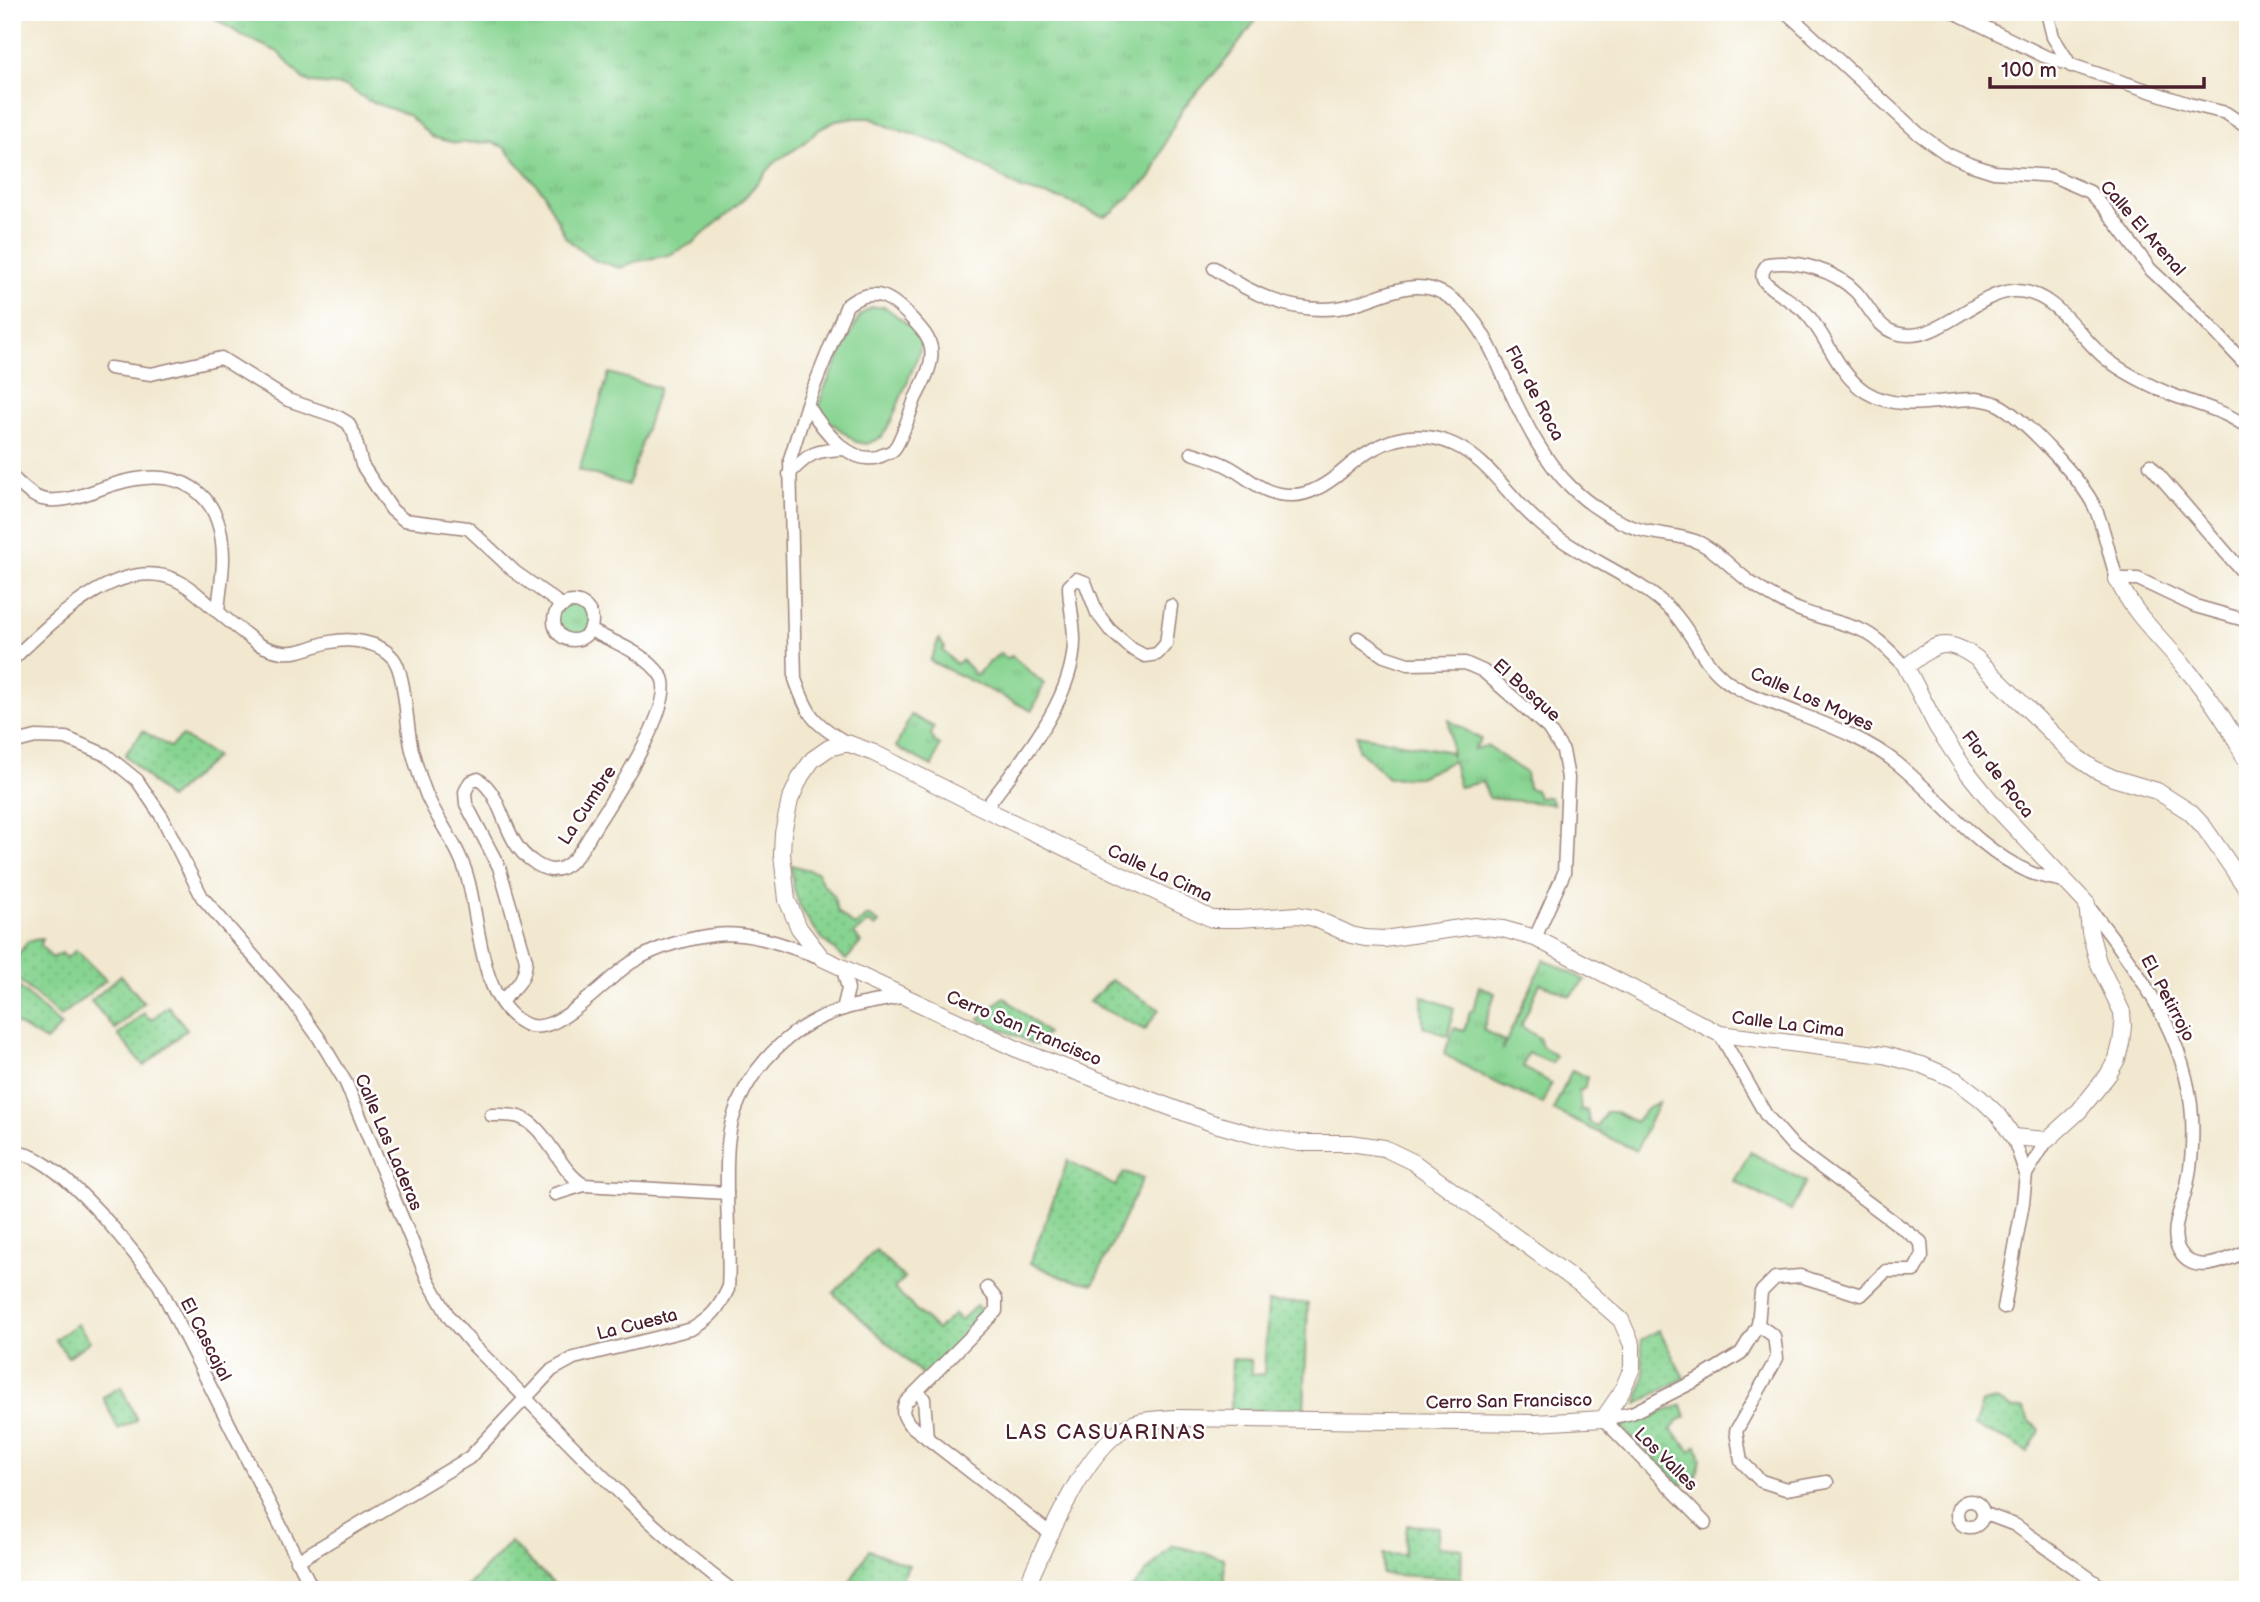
<svg xmlns="http://www.w3.org/2000/svg" width="2260" height="1602" viewBox="0 0 2260 1602" font-family="'Balsamiq Sans',sans-serif">
  <defs>
    <pattern id="grass-tufts" width="24" height="20" patternUnits="userSpaceOnUse" patternTransform="scale(1.75)"><rect width="24" height="20" fill="#87d491"/><path d="M3 7l-1-3M5 7V3M7 7l1-3M15 17l-1-3M17 17v-4M19 17l1-3" fill="none" stroke="#76b67d"/></pattern>
    <pattern id="garden-dots" width="8" height="8" patternUnits="userSpaceOnUse" patternTransform="scale(1.75)"><rect width="8" height="8" fill="#87d491"/><path d="M2 2h.1M6 6h.1" fill="none" stroke="#76b67d" stroke-width="1.8" stroke-linecap="round"/></pattern>
  </defs>
  <rect width="100%" height="100%" fill="#fff"/>
  <filter id="ink" filterUnits="userSpaceOnUse"><feTurbulence type="fractalNoise" baseFrequency=".0143" numOctaves="2"/><feDisplacementMap in="SourceGraphic" scale="14" xChannelSelector="R" yChannelSelector="G"/><feConvolveMatrix kernelMatrix="1 2 1 2 8 2 1 2 1" color-interpolation-filters="sRGB"/></filter>
  <filter id="wash" filterUnits="userSpaceOnUse"><feTurbulence type="fractalNoise" baseFrequency=".00686" numOctaves="4" result="noise"/><feDisplacementMap in="SourceGraphic" scale="28" xChannelSelector="R" yChannelSelector="G"/><feGaussianBlur stdDeviation="1.57" result="paint"/><feColorMatrix in="noise" values="0 0 0 0 0 0 0 0 0 0 0 0 0 0 0 0 0 1.4 0 .05"/><feComposite in="paint" operator="in"/></filter>
  <g filter="url(#wash)">
    <rect width="100%" height="100%" fill="#f1e8cf"/>
    <g fill="url(#grass-tufts)" stroke="#687a5e" stroke-width="2">
      <polygon points="205,12 1262,12 1227,59 1183,108 1169,134 1151,177 1113,212 1104,216 1097,214 1065,200 1021,189 951,147 890,127 871,118 856,118 836,121 820,129 800,146 775,162 740,203 693,243 669,255 634,262 620,268 594,260 566,238 543,192 504,147 490,142 456,143 439,139 432,137 408,115 367,100 346,86 312,83 303,79 278,52 241,35"/>
      <circle cx="573" cy="621" r="19"/>
      <polygon points="939,639 945,648 942,650 956,664 962,660 976,675 1000,653 1006,659 1012,656 1044,684 1032,711 930,661"/>
      <polygon points="911,715 934,727 931,734 934,741 940,745 932,766 896,747"/>
      <polygon points="1449,720 1481,739 1474,749 1487,746 1526,773 1528,788 1535,790 1538,797 1549,797 1553,804 1489,798 1483,782 1459,787 1453,761 1419,777 1388,778 1358,749 1357,735 1450,752 1452,757"/>
      <polygon points="1544,959 1585,980 1570,996 1540,983 1521,1026 1539,1038 1542,1046 1556,1056 1552,1063 1528,1053 1523,1067 1551,1083 1543,1104 1488,1079 1444,1054 1454,1028 1464,1031 1470,1011 1473,1010 1479,986 1495,993 1483,1030 1504,1041 1502,1050"/>
      <polygon points="1422,996 1454,1008 1448,1036 1423,1026"/>
      <polygon points="1572,1070 1587,1077 1584,1089 1579,1091 1581,1110 1587,1110 1589,1122 1597,1127 1606,1112 1616,1112 1635,1122 1647,1108 1659,1102 1636,1151 1553,1110"/>
    </g>
    <g fill="#87d491" stroke="#687a5e" stroke-width="2">
      <polygon points="872,307 885,307 916,331 921,341 919,353 892,419 882,437 867,444 856,442 823,416 819,406 823,391 860,315"/>
      <polygon points="609,373 659,388 628,485 579,470"/>
      <polygon points="1750,1152 1806,1182 1791,1211 1734,1181"/>
    </g>
    <g fill="url(#garden-dots)" stroke="#687a5e" stroke-width="2">
      <polygon points="143,731 170,747 182,736 216,757 169,799 125,755"/>
      <path d="M 791,865 L 817,872 L 822,883 L 833,895 L 838,912 L 854,926 L 868,916 L 879,923 L 875,927 L 869,922 L 854,934 L 861,942 L 846,960 C 815,936 791,905 791,865 Z"/>
      <polygon points="42,939 41,946 52,958 62,953 66,958 76,950 106,980 60,1017 12,974 12,953 20,952 28,941"/>
      <polygon points="121,975 144,1003 115,1029 91,1001"/>
      <polygon points="1111,980 1159,1009 1145,1030 1089,1002"/>
      <polygon points="18,986 61,1026 46,1041 12,1021 12,992"/>
      <polygon points="1004,997 1047,1033 1036,1045 979,1019"/>
      <polygon points="168,1006 187,1029 144,1066 118,1035 144,1013 151,1020"/>
      <polygon points="1068,1160 1115,1186 1124,1173 1143,1178 1093,1284 1064,1278 1030,1263"/>
      <polygon points="876,1250 904,1278 894,1289 937,1330 954,1314 961,1320 976,1306 981,1310 981,1319 925,1377 833,1293"/>
      <polygon points="1268,1302 1308,1303 1304,1411 1231,1410 1232,1359 1251,1360 1252,1375 1264,1374"/>
      <polygon points="77,1324 90,1341 68,1357 55,1339"/>
      <polygon points="1659,1330 1684,1378 1637,1404 1644,1377 1641,1340"/>
      <polygon points="121,1387 137,1420 118,1429 103,1397"/>
      <polygon points="1996,1400 2014,1409 2023,1408 2029,1420 2040,1431 2027,1452 2008,1440 1974,1427 1982,1403"/>
      <polygon points="1682,1405 1686,1417 1679,1420 1671,1429 1691,1451 1697,1446 1701,1459 1697,1476 1682,1485 1620,1427"/>
      <polygon points="1407,1525 1439,1527 1437,1546 1462,1548 1461,1579 1382,1574 1383,1554 1404,1555"/>
      <polygon points="510,1542 559,1589 558,1590 464,1590"/>
      <polygon points="1172,1545 1224,1558 1225,1579 1220,1590 1130,1590"/>
      <polygon points="869,1550 909,1565 900,1583 915,1590 845,1590"/>
    </g>
  </g>
  <g filter="url(#ink)">
    <g fill="none" stroke-linecap="round" stroke-linejoin="round">
      <g stroke="#9e847d" stroke-width="15">
        <g id="street">
          <polyline points="1786,12 1919,134 1947,154 1969,164 1994,172 2053,176 2090,192 2108,212 2150,269 2202,318 2248,367"/>
          <polyline points="1954,12 2044,56 2189,104 2226,113 2248,128"/>
          <polyline points="2047,12 2053,37 2071,66"/>
          <path d="M 1214,268 C 1251,294 1292,314 1338,308 C 1373,303 1409,274 1444,294 C 1480,314 1495,358 1511,393 C 1526,425 1545,462 1571,487 C 1589,505 1614,521 1638,529 C 1657,535 1681,534 1700,543 C 1720,553 1732,569 1750,582 C 1758,588 1768,594 1777,599 C 1803,615 1833,619 1861,630 C 1879,638 1892,654 1906,667"/>
          <polyline points="110,368 151,374 221,358 288,400 338,417 348,423 354,434 362,465 392,510 404,520 468,528 515,572 563,606"/>
          <path d="M 807,404 C 821,427 853,472 885,454 C 888,453 892,452 894,449 C 901,442 911,410 915,399 C 922,385 934,365 931,348 C 929,337 922,330 914,321 C 893,298 875,284 847,305 L 807,404 L 790,459 L 795,679 C 808,716 813,723 847,743"/>
          <path d="M 2248,428 C 2225,410 2197,405 2170,394 C 2149,385 2128,375 2109,361 C 2079,339 2056,289 2013,291 C 1973,294 1936,346 1896,333 C 1876,327 1870,307 1856,292 C 1835,270 1798,260 1768,264 C 1764,268 1761,273 1763,279 C 1766,287 1796,303 1805,312 C 1827,335 1837,374 1866,392 C 1900,413 1940,399 1976,399 C 1983,400 1991,401 1997,404 C 2023,417 2083,481 2095,508 C 2105,530 2109,556 2117,579 L 2138,579 L 2195,606 L 2248,621"/>
          <path d="M 1192,453 C 1205,457 1219,461 1231,468 C 1253,481 1265,496 1293,495 C 1312,495 1330,482 1344,470 C 1377,441 1413,426 1455,445 C 1489,461 1508,496 1536,520 C 1576,557 1633,573 1672,611 C 1692,632 1701,660 1723,678 C 1738,691 1757,697 1775,704 C 1818,722 1862,735 1898,764 C 1942,800 1976,848 2029,872 C 2039,877 2053,878 2064,881"/>
          <polyline points="2150,465 2248,578"/>
          <path d="M 789,474 C 809,453 815,450 845,449"/>
          <path d="M 12,477 C 21,485 30,496 42,499 C 65,505 94,490 115,484 C 178,465 223,489 223,559 C 223,576 219,595 218,612"/>
          <circle cx="573" cy="621" r="19"/>
          <polyline points="1358,638 1384,656 1408,664 1465,663 1483,671 1548,728 1563,751 1568,778 1564,873 1535,938"/>
          <path d="M 12,660 C 50,624 120,552 178,581 C 193,588 203,600 216,610 C 229,622 244,633 258,644 C 266,648 274,651 283,652 C 300,654 314,645 330,642 C 350,638 379,641 393,658 C 406,674 406,727 412,750 C 416,765 421,781 427,796 C 439,823 459,847 467,876 C 480,918 478,1001 525,1024 C 557,1040 607,976 634,961 C 657,947 688,938 714,935 C 752,931 787,946 822,958"/>
          <path d="M 12,743 L 36,737 L 66,738 L 106,755 L 137,780 L 162,817 L 202,897 L 294,1003 L 319,1038 L 346,1083 L 428,1280 L 449,1317 L 473,1345 C 557,1428 637,1519 732,1590"/>
          <path d="M 985,809 C 1019,763 1075,699 1074,639 C 1074,622 1069,604 1069,586 L 1076,579 L 1085,582 L 1097,613 L 1110,630 L 1132,649 L 1145,656 L 1157,654 L 1166,644 L 1171,606"/>
          <path d="M 2087,905 C 2135,965 2187,1036 2192,1116 C 2193,1136 2192,1160 2188,1180 C 2185,1202 2167,1231 2180,1252 C 2195,1277 2228,1259 2248,1251"/>
          <path d="M 501,1001 C 516,987 525,981 526,960 L 499,867 L 466,804 L 465,792 L 470,782 L 478,779 C 505,796 502,841 532,861 C 537,865 545,869 551,870 C 573,871 585,843 595,827 C 611,802 678,701 661,676 C 646,653 613,642 590,630"/>
          <polyline points="843,1009 848,989 843,969"/>
          <path d="M 491,1115 C 500,1115 511,1114 519,1117 C 547,1126 558,1170 584,1185 L 555,1194"/>
          <path d="M 12,1151 C 19,1153 27,1154 33,1157 C 77,1179 129,1246 159,1285 L 313,1590"/>
          <polyline points="2026,1174 2047,1140"/>
          <polyline points="584,1185 727,1193"/>
          <path d="M 987,1288 L 996,1299 L 996,1311 L 906,1402 C 901,1411 903,1415 909,1424 L 1051,1534"/>
          <polyline points="2004,1308 2023,1203 2026,1174 2013,1137"/>
          <polyline points="1758,1325 1774,1336 1777,1358 1736,1431 1741,1461 1761,1481 1786,1489 1827,1482"/>
          <polyline points="916,1393 921,1395 924,1399 927,1438"/>
          <polyline points="1603,1419 1632,1413 1699,1379 1741,1353 1758,1325 1761,1292 1775,1278 1800,1276 1861,1295 1886,1271 1914,1271 1922,1256 1921,1242 1795,1148 1766,1115 1720,1034"/>
          <polyline points="1603,1419 1705,1523"/>
          <circle cx="1970" cy="1514" r="13"/>
          <polyline points="1983,1513 2015,1525 2106,1590"/>
          <path d="M 297,1561 L 469,1458 L 552,1370 L 574,1358 L 692,1329 C 711,1318 719,1308 728,1289 C 731,1241 724,1192 728,1144 C 734,1081 784,1027 843,1009 C 862,1003 882,1001 901,997"/>
        </g>
      </g>
      <g stroke="#9e847d" stroke-width="18">
        <g id="secondary">
          <path d="M 2117,579 C 2136,618 2157,633 2183,665 C 2209,695 2232,728 2248,765"/>
          <path d="M 1025,1590 C 1046,1545 1085,1443 1133,1424 C 1145,1419 1163,1419 1176,1418 L 1535,1423 L 1603,1419 L 1621,1393 L 1632,1368 L 1632,1345 L 1621,1320 L 1580,1284 L 1413,1162 L 1384,1148 L 1350,1143 L 1299,1143 L 1254,1135 L 1212,1123 L 1021,1051 L 822,958 L 799,928 L 787,900 L 782,854 L 783,833 L 790,800 L 801,776 L 813,759 L 829,748 L 847,743 L 874,753 L 985,809 L 1212,919 L 1239,919 L 1298,915 L 1314,918 L 1351,935 L 1365,938 L 1384,939 L 1474,926 L 1503,929 L 1535,938 L 1720,1034 L 1884,1055 L 1922,1065 L 1956,1080 L 1980,1098 L 2000,1117 L 2013,1137 L 2047,1140 L 2079,1111 L 2108,1075 L 2117,1059 L 2121,1043 L 2123,1026 L 2122,1012 L 2098,962 L 2090,932 L 2087,904 L 1994,805 L 1964,768 L 1937,727 L 1906,667 C 1934,645 1944,635 1976,658 L 2075,756 L 2094,769 L 2113,778 L 2157,791 L 2190,812 L 2204,827 L 2248,891"/>
        </g>
      </g>
      <use href="#street" stroke="#fff" stroke-width="12"/>
      <use href="#secondary" stroke="#fff" stroke-width="16"/>
    </g>
  </g>
  <g text-anchor="middle" stroke-width="5" stroke-linejoin="round" paint-order="stroke">
    <g font-size="18" fill="#4a1f2b" stroke="#fff">
      <text transform="translate(2143 228) rotate(49)" y="6">Calle El Arenal</text>
      <text transform="translate(1535 393) rotate(62)" y="6">Flor de Roca</text>
      <text transform="translate(1527 690) rotate(42)" y="6">El Bosque</text>
      <text transform="translate(1812 699) rotate(24)" y="6">Calle Los Moyes</text>
      <text transform="translate(1998 774) rotate(52)" y="6">Flor de Roca</text>
      <text transform="translate(587 805) rotate(-57)" y="6">La Cumbre</text>
      <text transform="translate(1160 873) rotate(25)" y="6">Calle La Cima</text>
      <text transform="translate(2168 998) rotate(62)" y="6">EL Petirrojo</text>
      <text transform="translate(1788 1024) rotate(7)" y="6">Calle La Cima</text>
      <text transform="translate(1024 1028) rotate(23)" y="6">Cerro San Francisco</text>
      <text transform="translate(389 1142) rotate(67)" y="6">Calle Las Laderas</text>
      <text transform="translate(637 1324) rotate(-14)" y="6">La Cuesta</text>
      <text transform="translate(206 1339) rotate(63)" y="6">El Cascajal</text>
      <text transform="translate(1509 1401) rotate(-1)" y="6">Cerro San Francisco</text>
      <text transform="translate(1666 1459) rotate(45)" y="6">Los Valles</text>
    </g>
    <g font-size="21" letter-spacing="2" fill="#4a1f2b" stroke="#fff">
      <text x="1106" y="1439">LAS CASUARINAS</text>
    </g>
  </g>
  <rect width="2260" height="1602" fill="none" stroke="#fff" stroke-width="42"/>
  <path d="M1990 77v10h214v-10" fill="none" stroke="#4a1f2b" stroke-width="3.5"/>
  <text x="2001" y="77" font-size="21" fill="#4a1f2b" stroke="#ffffff" stroke-width="5" paint-order="stroke">100 m</text>
</svg>
